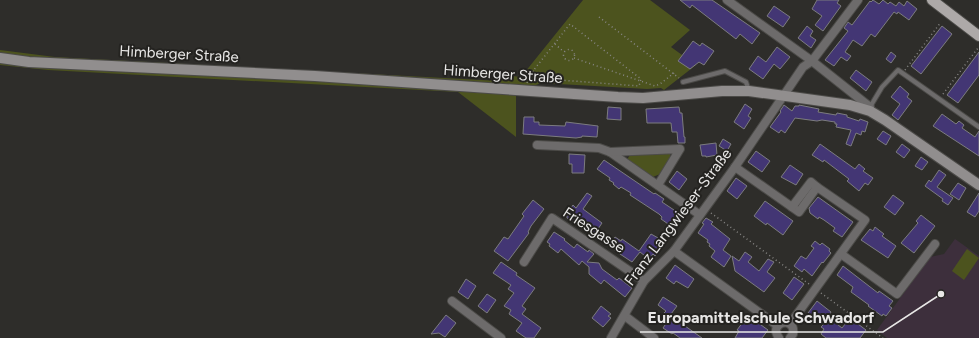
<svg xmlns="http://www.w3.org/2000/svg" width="979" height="338" viewBox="0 0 979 338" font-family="Figtree,sans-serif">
  <rect width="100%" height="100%" fill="#2e2d2a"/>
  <polygon fill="#3d2f3c" points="955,239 979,256 979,338 887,338 877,330 930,257 944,254"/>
  <g fill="#4c531e">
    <polygon points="583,0 650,0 690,30 671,47 696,65 664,90 661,88 647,89 541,83 516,93 516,137 458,92 48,70 0,65 0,50 55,57 500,81 505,75 521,77"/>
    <polygon points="667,152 670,154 670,158 660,174 653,177 628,160 628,158 630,155"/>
    <polygon points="967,249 979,258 964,280 952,271"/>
  </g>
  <g fill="#433674" stroke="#7c7c7f">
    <polygon points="680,0 712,0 760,33 752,44 740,34 736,39 692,5 690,8"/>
    <polygon points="817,0 839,0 837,3 841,6 823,31 815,25 822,16 812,9"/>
    <polygon points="873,0 879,4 883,0 888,4 890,2 896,6 899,2 904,6 907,1 917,9 909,20 898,12 897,14 894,12 875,37 871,34 862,46 853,40 845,52 851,56 847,61 841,57 834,66 825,60 848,31 844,28 848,22 852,25 870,1 871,2"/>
    <polygon points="774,6 790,17 783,27 767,16"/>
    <polygon points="807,26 813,31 810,36 816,40 811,48 798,38"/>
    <polygon points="942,26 952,34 921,74 911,66"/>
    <polygon points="693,41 700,46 702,43 714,51 704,65 699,62 690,69 678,61"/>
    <polygon points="777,47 790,57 780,69 774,64 763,79 749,69 758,56 766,62"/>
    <polygon points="891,52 896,56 891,63 886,59"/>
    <polygon points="979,52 979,75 958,103 947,95"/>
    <polygon points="856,70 872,82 866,91 850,78"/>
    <polygon points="900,86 909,94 907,97 912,101 898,120 892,115 900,104 891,97"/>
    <polygon points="745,104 752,109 748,116 751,118 744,129 734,122"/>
    <polygon points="784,105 792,111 795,106 799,106 799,105 819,109 818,112 836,115 837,113 847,115 847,117 859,121 860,119 868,122 865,132 862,131 861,135 856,133 851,146 846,144 851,130 836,127 837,124 835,124 835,122 822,120 817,121 795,118 785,133 781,130 779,133 770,127 781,112 780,111"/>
    <polygon points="608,107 621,108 621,120 607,119"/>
    <polygon points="679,107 680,113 682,113 684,137 685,137 685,143 678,143 677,132 672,132 671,123 647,123 646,109"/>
    <polygon points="942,114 956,124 959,121 964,125 962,128 975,137 979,131 979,156 933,126"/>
    <polygon points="524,117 534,117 534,122 539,122 539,125 565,126 566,122 598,126 597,137 582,136 582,137 576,138 523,134"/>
    <polygon points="883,131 891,136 886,145 877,139"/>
    <polygon points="723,139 731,144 727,151 719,146"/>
    <polygon points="716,143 717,155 706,157 706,156 702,156 700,145"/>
    <polygon points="820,144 855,169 859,164 865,169 863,171 873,178 868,185 865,183 859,191 847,181 849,179 824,160 823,162 812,155"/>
    <polygon points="902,144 910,150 904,158 896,152"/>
    <polygon points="756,151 770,161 762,172 748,162"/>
    <polygon points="569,154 585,155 584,173 572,173 572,164 569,164"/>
    <polygon points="921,157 928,162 922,170 915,166"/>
    <polygon points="604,160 654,194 655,193 664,199 662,202 680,214 677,217 680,219 675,225 673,224 671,226 661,219 662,217 659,214 630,195 631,193 621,187 619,189 613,184 614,183 609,180 610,178 597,169"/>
    <polygon points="790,165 803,174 796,185 781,177"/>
    <polygon points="939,170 946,175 937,187 953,198 948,205 942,201 943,199 925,186 929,180 931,182"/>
    <polygon points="677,171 687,179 679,190 669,182"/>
    <polygon points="736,178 747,186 737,199 727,191"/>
    <polygon points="958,183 966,188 959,200 950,194"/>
    <polygon points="587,193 592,196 583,209 602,223 594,235 567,218 567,213 573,205 576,208"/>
    <polygon points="979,193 979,211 975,217 967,212"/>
    <polygon points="893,195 904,203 895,215 884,207"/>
    <polygon points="818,197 853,222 842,237 833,231 835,228 824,220 819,217 818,219 810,213 809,208"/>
    <polygon points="533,200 544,209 531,226 528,232 529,233 508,261 494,251 504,237 508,239 524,216 522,214"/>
    <polygon points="765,201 793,221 783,235 767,223 766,225 754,216"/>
    <polygon points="921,215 935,226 914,253 901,243 918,223 916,221"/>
    <polygon points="706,218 713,222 711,224 730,239 723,250 731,256 724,267 711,257 715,251 709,246 710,244 707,242 708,240 698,233 704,224 702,223"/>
    <polygon points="875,227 884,234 882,236 896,246 888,258 861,240 870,229 873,231"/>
    <polygon points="554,232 565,239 564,240 574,248 577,244 588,252 589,250 594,254 587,262 599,263 602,269 617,280 619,278 632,288 625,297 604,280 601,284 589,274 589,267 582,261 579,265 561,249 558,253 549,246 550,244 547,242"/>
    <polygon points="651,234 660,239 656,244 659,246 657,249 659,251 655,256 653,254 649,259 640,252 632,262 614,250 616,247 611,243 615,237 621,241 622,239 639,251"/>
    <polygon points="815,241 820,245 822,243 830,249 829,251 831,253 823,263 822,262 812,276 804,269 802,272 794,266 801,256 806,259 814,248 811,246"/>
    <polygon points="745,252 752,257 748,262 759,271 768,259 774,262 767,272 775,278 764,292 735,271 732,256 739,261"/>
    <polygon points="501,262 517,273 516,275 535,288 522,306 526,309 522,314 541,328 534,338 526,338 516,331 522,323 509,314 511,310 504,306 514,293 508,289 511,285 493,273"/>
    <polygon points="675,265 694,279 688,288 676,281 674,284 666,278"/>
    <polygon points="843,266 878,293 879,291 893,301 889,306 892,308 886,316 883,314 882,316 868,306 869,305 851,292 853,287 837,275"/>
    <polygon points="794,277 804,284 792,300 783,293"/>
    <polygon points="466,279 476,286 468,299 458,292"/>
    <polygon points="487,294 496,300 487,313 478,306"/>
    <polygon points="663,297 677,306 668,318 663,314 666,311 658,305"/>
    <polygon points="817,301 831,312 828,317 842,328 850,318 866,330 860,338 826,338 821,334 824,329 821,327 824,324 808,313"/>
    <polygon points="601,306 611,314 608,316 611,318 603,327 592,318"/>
    <polygon points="446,315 456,323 445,337 439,333 431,334"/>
    <polygon points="671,316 702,338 680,338 673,333 672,334 663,328"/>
    <polygon points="750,317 768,330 762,338 735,338 739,331 737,330 743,322 745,324"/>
  </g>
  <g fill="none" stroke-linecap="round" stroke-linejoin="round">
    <g stroke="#4c4b48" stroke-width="6">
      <g id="service">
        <polyline points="683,82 725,71 746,82 749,91"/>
        <polyline points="870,107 882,87 898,70 979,127"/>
      </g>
    </g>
    <g stroke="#4c4b48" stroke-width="10">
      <g id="minor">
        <polyline points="727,0 812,61 870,107 870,111"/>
        <polyline points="537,145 599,148 610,152 700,215"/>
        <polyline points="610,152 680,149 658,185"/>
        <polyline points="735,167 799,212 817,187 865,220 790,324"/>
        <polyline points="792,207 811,182 817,187"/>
        <polyline points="674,251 778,326"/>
        <polyline points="841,254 897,294 935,244"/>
        <polyline points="524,262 552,218 644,281"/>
        <polyline points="452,301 501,338"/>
        <polyline points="625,316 654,338"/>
        <polyline points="611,338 644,281 674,251 735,167 803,67 812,61 858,0"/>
        <path d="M 779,338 C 767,322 796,315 793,334 L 790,338"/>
      </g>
    </g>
    <g stroke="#4c4b48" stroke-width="12">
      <polyline id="secondary" points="0,58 29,62 315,76 618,97 643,98 722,91 749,91 850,105 870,111 885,120 979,185"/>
    </g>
    <g stroke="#4c4b48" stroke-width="12">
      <polyline id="primary" points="932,0 979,36"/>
    </g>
    <g stroke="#888785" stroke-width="1.5" stroke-dasharray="1 3" stroke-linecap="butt">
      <polyline points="599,17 679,78"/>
      <polyline points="555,44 564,52"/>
      <circle cx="569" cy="55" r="5.5"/>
      <polyline points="574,58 655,86 660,84 674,73"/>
      <polyline points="905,70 941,22"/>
      <polyline points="527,83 533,71 570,24 641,79 639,86 560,80 543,81 533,71"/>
      <polyline points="943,94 978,48"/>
      <polyline points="711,213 809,284"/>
      <polyline points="821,293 883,338"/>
    </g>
    <use href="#service" stroke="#6d6b6b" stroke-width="4"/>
    <use href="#minor" stroke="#6d6b6b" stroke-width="8"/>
    <use href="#secondary" stroke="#918e8e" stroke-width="10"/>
    <use href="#primary" stroke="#ada9a8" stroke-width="10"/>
  </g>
  <g text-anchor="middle" stroke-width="4" stroke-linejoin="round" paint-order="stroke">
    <g font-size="15" fill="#e8e7e6" stroke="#242320">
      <text transform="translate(179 54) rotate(3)" y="5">Himberger Straße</text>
      <text transform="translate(503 74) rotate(4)" y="5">Himberger Straße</text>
      <text transform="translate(678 217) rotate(-53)" y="5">Franz Langwieser-Straße</text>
      <text transform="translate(594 230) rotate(33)" y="5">Friesgasse</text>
    </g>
  </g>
  <path fill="none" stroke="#e8e7e6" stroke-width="1.5" d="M941 294L883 332H640"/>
  <circle fill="#e8e7e6" stroke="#242320" stroke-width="1.5" cx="941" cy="294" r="4"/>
  <g font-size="16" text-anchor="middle" font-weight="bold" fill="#e8e7e6" stroke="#242320" stroke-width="4" stroke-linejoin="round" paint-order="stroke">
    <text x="761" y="323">Europamittelschule Schwadorf</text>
  </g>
</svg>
